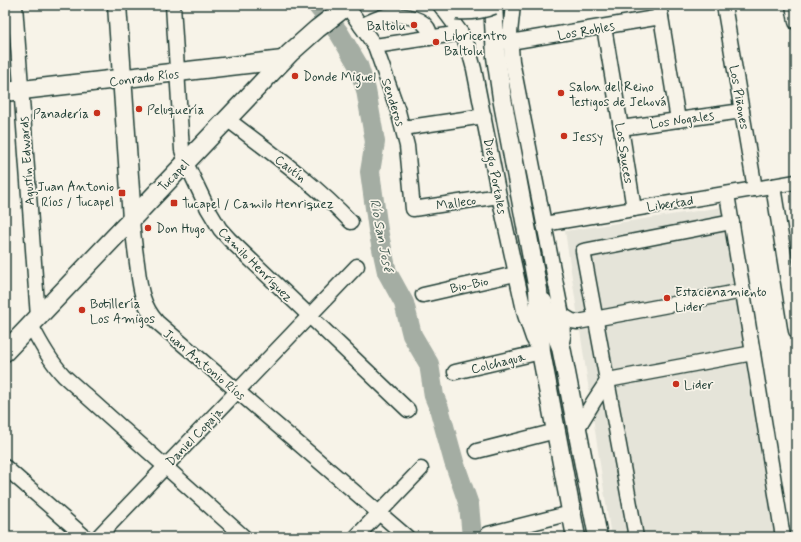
<svg xmlns="http://www.w3.org/2000/svg" width="801" height="542" viewBox="0 0 801 542" font-family="Mynerve,sans-serif">
  <rect width="100%" height="100%" fill="#f7f3e8"/>
  <filter id="ink" filterUnits="userSpaceOnUse"><feTurbulence type="fractalNoise" baseFrequency=".025" numOctaves="2"/><feDisplacementMap in="SourceGraphic" scale="8" xChannelSelector="R" yChannelSelector="G"/><feConvolveMatrix kernelMatrix="1 2 1 2 8 2 1 2 1" color-interpolation-filters="sRGB"/></filter>
  <g filter="url(#ink)">
    <polygon fill="#e5e4d9" points="736,205 789,537 611,537 565,231"/>
    <g fill="none" stroke-linecap="round" stroke-linejoin="round">
      <polyline stroke="#a4ada3" stroke-width="20" points="317,5 339,33 358,65 366,90 375,142 370,172 378,230 387,272 404,303 412,335 429,364 434,396 439,408 454,462 469,505 472,537"/>
      <g stroke="#1f3d34" stroke-width="17">
        <g id="minor">
          <polyline points="15,5 38,317"/>
          <polyline points="173,5 182,150 186,163 208,209 220,229 229,239 408,410"/>
          <polyline points="440,5 461,33 468,47 474,69 499,196 525,315 533,338 541,352 455,372"/>
          <polyline points="513,5 510,33 512,61 562,315 563,337 561,346"/>
          <polyline points="659,5 678,120"/>
          <polyline points="724,5 755,189"/>
          <polyline points="793,5 796,22"/>
          <polyline points="347,6 375,46 398,111 407,146 413,209 499,196"/>
          <path d="M 361,26 C 369,22 377,18 385,16 C 396,14 419,16 426,26 C 429,29 430,33 430,38"/>
          <polyline points="604,27 621,128 634,209"/>
          <polyline points="510,42 661,17"/>
          <polyline points="375,46 461,33"/>
          <path d="M 227,119 C 270,152 314,183 351,222"/>
          <polyline points="403,128 484,116"/>
          <polyline points="621,128 742,111"/>
          <polyline points="773,186 796,331"/>
          <polyline points="727,194 783,537"/>
          <path d="M 132,219 C 133,234 135,249 137,263 C 140,286 141,304 157,322 L 407,537"/>
          <polyline points="544,224 796,182"/>
          <polyline points="423,295 515,274"/>
          <polyline points="562,315 572,321 578,322 743,291"/>
          <path d="M 31,325 C 40,343 50,361 64,376 L 244,537"/>
          <polyline points="577,429 594,401 608,380 753,353"/>
          <polyline points="477,451 556,431"/>
          <polyline points="5,467 85,537"/>
          <polyline points="488,534 571,513"/>
          <polyline points="98,537 357,266"/>
          <polyline points="356,537 421,469"/>
          <polyline points="636,537 583,251 732,222"/>
        </g>
      </g>
      <g stroke="#1f3d34" stroke-width="21">
        <g id="major">
          <polyline points="117,5 132,219"/>
          <polyline points="443,5 456,10"/>
          <polyline points="493,5 496,57 502,98 538,290 541,352 576,537"/>
          <polyline points="5,92 283,60"/>
          <polyline points="543,302 561,347 598,537"/>
          <polyline points="5,352 290,53 317,29 348,5"/>
        </g>
      </g>
      <use href="#minor" stroke="#f7f3e8" stroke-width="14"/>
      <use href="#major" stroke="#f7f3e8" stroke-width="18"/>
      <g stroke="#1f3d34" stroke-width="21" stroke-linecap="butt">
        <path id="major-bridge" d="M 456,10 C 469,11 481,10 493,5"/>
      </g>
      <use href="#major-bridge" stroke="#f7f3e8" stroke-width="18"/>
    </g>
  </g>
  <g fill="#c8321e" stroke="#f7f3e8" stroke-width="1.5">
    <circle cx="414" cy="25" r="4"/>
    <circle cx="436" cy="42" r="4"/>
    <circle cx="295" cy="76" r="4"/>
    <circle cx="561" cy="93" r="4"/>
    <circle cx="139" cy="109" r="4"/>
    <circle cx="97" cy="113" r="4"/>
    <circle cx="564" cy="136" r="4"/>
    <rect x="118" y="189" width="8" height="8" rx="2"/>
    <rect x="170" y="199" width="8" height="8" rx="2"/>
    <circle cx="148" cy="228" r="4"/>
    <circle cx="667" cy="298" r="4"/>
    <circle cx="82" cy="310" r="4"/>
    <circle cx="676" cy="384" r="4"/>
  </g>
  <g text-anchor="middle" stroke-width="3.5" stroke-linejoin="round" paint-order="stroke">
    <g font-size="13" fill="#1f3d34" stroke="#f7f3e8" text-anchor="start">
      <text x="406" y="30" text-anchor="end">Baltolu</text>
      <text x="444" y="40">Libricentro<tspan x="444" dy="15">Baltolu</tspan></text>
      <text x="303" y="81">Donde Miguel</text>
      <text x="569" y="91">Salon del Reino<tspan x="569" dy="15">Testigos de Jehová</tspan></text>
      <text x="147" y="114">Peluquería</text>
      <text x="89" y="118" text-anchor="end">Panadería</text>
      <text x="572" y="141">Jessy</text>
      <text x="114" y="191" text-anchor="end">Juan Antonio<tspan x="114" dy="15">Ríos / Tucapel</tspan></text>
      <text x="182" y="208">Tucapel / Camilo Henriquez</text>
      <text x="156" y="233">Don Hugo</text>
      <text x="675" y="296">Estacienamiento<tspan x="675" dy="15">Lider</tspan></text>
      <text x="90" y="308">Botillería<tspan x="90" dy="15">Los Amigos</tspan></text>
      <text x="684" y="389">Lider</text>
    </g>
    <g font-size="13" fill="#1f3d34" stroke="#f7f3e8">
      <text transform="translate(586 30) rotate(-10)" y="5">Los Robles</text>
      <text transform="translate(144 77) rotate(-7)" y="5">Conrado Ríos</text>
      <text transform="translate(740 97) rotate(80)" y="5">Los Piñones</text>
      <text transform="translate(394 102) rotate(72)" y="5">Senderos</text>
      <text transform="translate(682 119) rotate(-8)" y="5">Los Nogales</text>
      <text transform="translate(625 153) rotate(81)" y="5">Los Sauces</text>
      <text transform="translate(26 161) rotate(-94)" y="5">Agustín Edwards</text>
      <text transform="translate(291 168) rotate(38)" y="5">Cautín</text>
      <text transform="translate(173 175) rotate(-46)" y="5">Tucapel</text>
      <text transform="translate(496 176) rotate(79)" y="5">Diego Portales</text>
      <text transform="translate(456 202) rotate(-8)" y="5">Malleco</text>
      <text transform="translate(670 203) rotate(-9)" y="5">Libertad</text>
      <text transform="translate(256 264) rotate(45)" y="5">Camilo Henríquez</text>
      <text transform="translate(469 284) rotate(-12)" y="5">Bio-Bio</text>
      <text transform="translate(498 362) rotate(-14)" y="5">Colchagua</text>
      <text transform="translate(205 364) rotate(40)" y="5">Juan Antonio Ríos</text>
      <text transform="translate(194 436) rotate(-46)" y="5">Daniel Copaja</text>
    </g>
    <g font-size="14" font-style="italic" fill="#405950" stroke="#f7f3e8">
      <text transform="translate(382 235) rotate(79)" y="5">Río San José</text>
    </g>
  </g>
  <rect width="801" height="542" fill="none" stroke="#f7f3e8" stroke-width="20"/>
  <rect x="10" y="10" width="781" height="522" fill="none" stroke="#1f3d34" stroke-width="1.5" filter="url(#ink)"/>
</svg>
